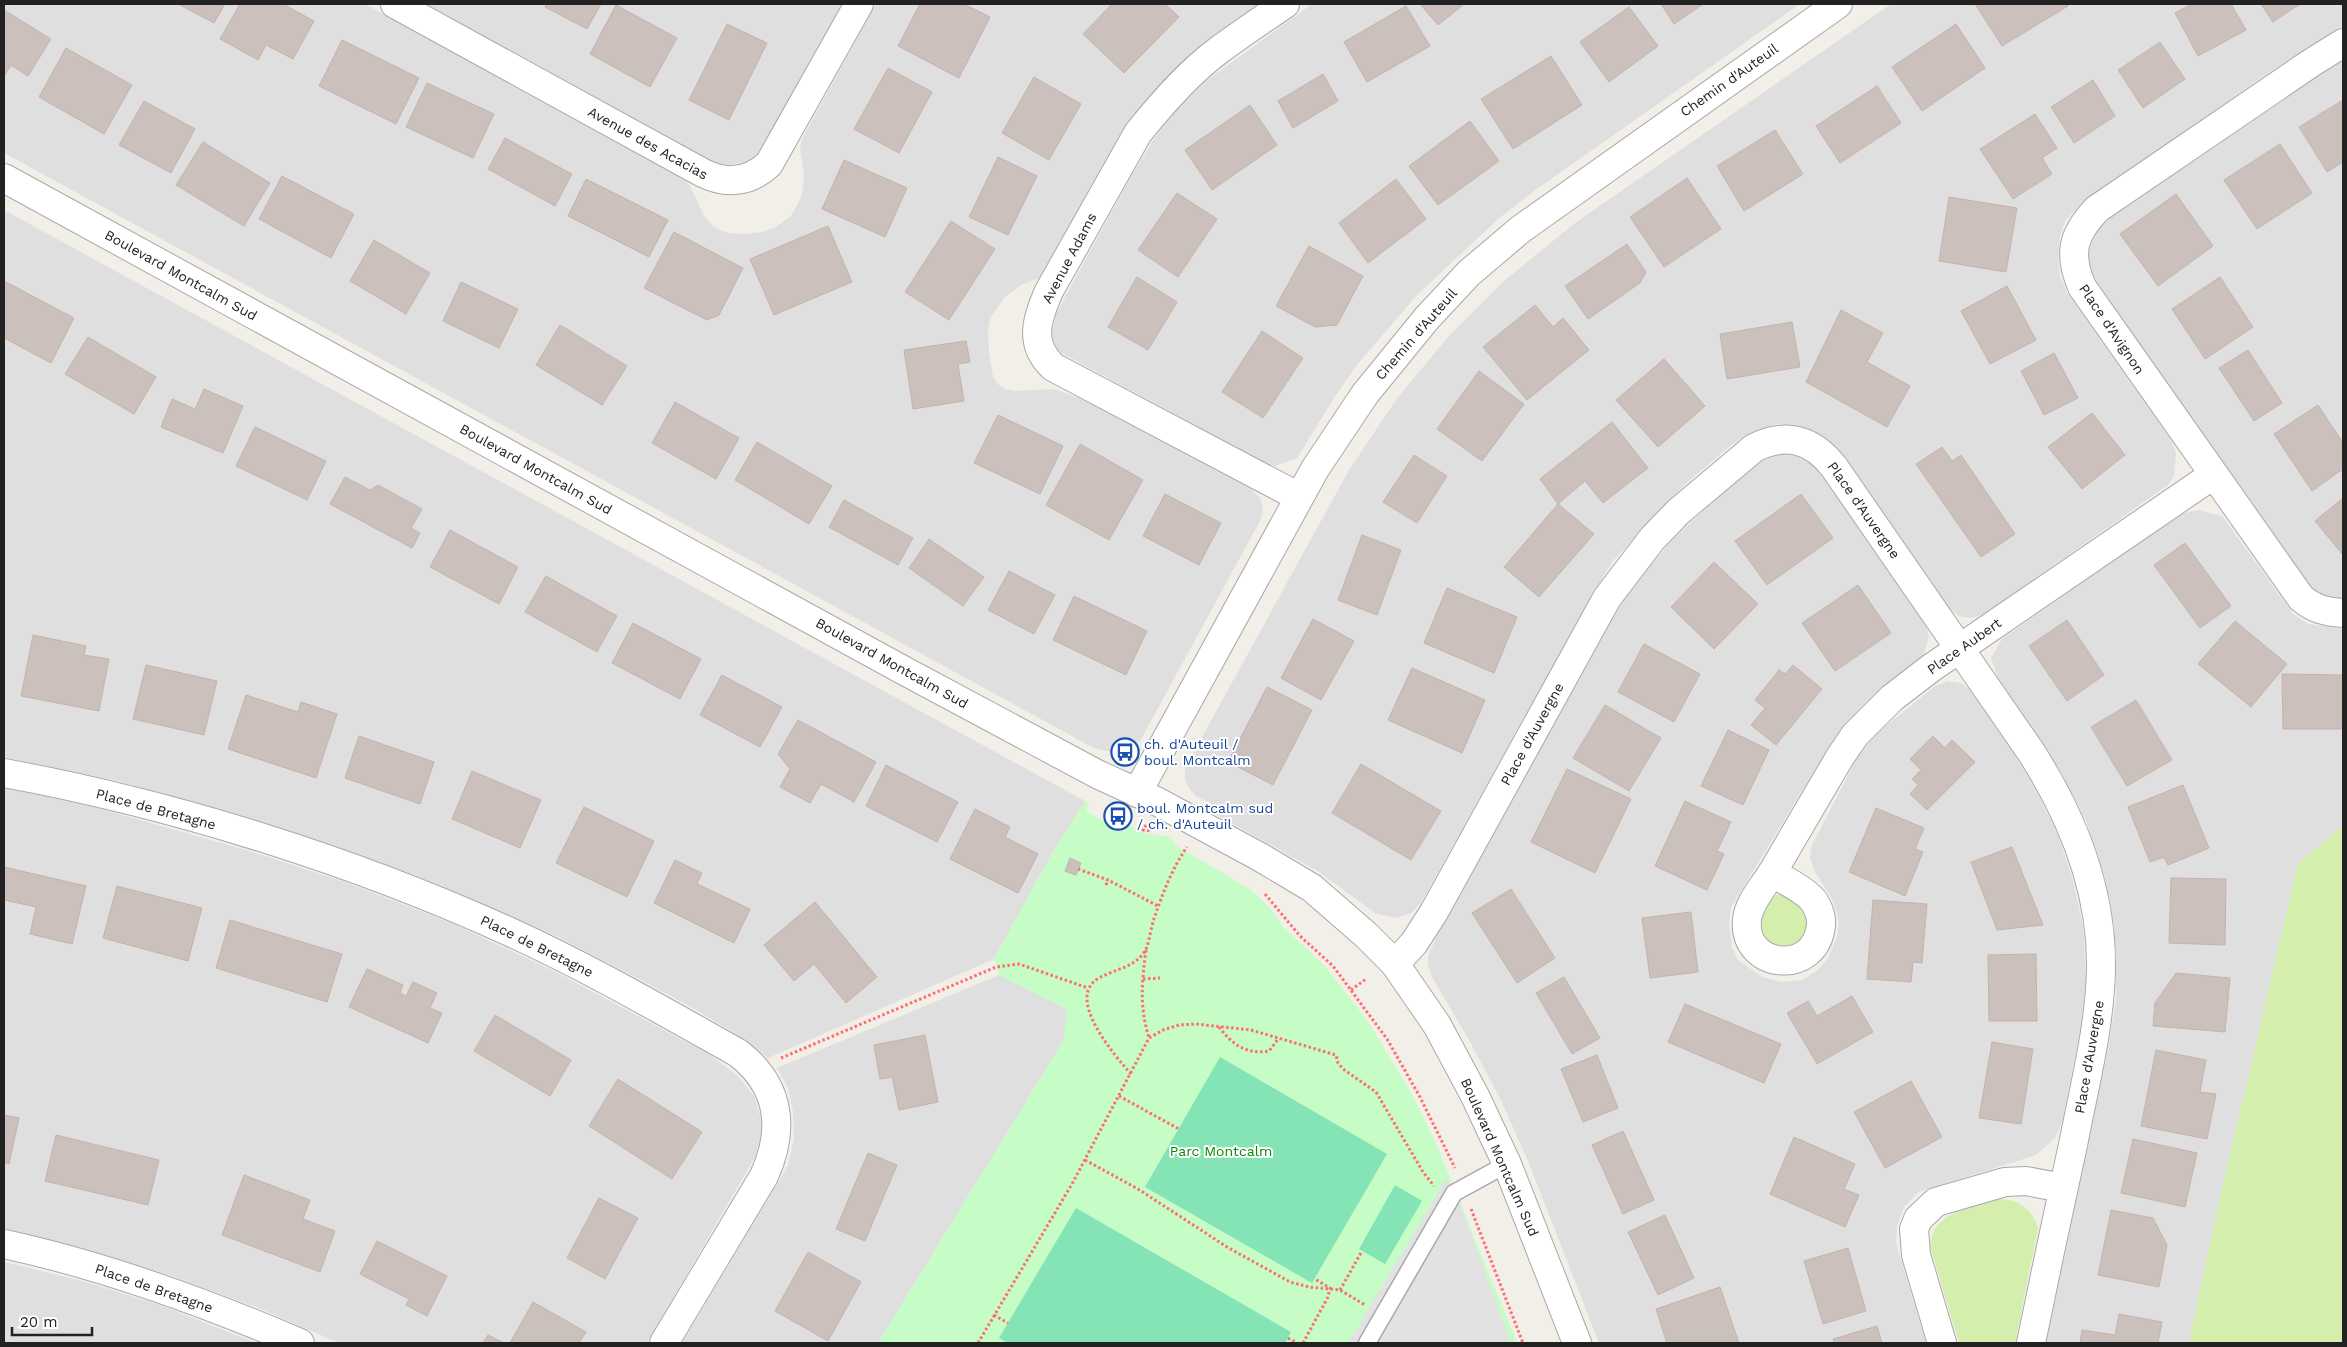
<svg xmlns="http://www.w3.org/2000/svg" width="2347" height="1347" viewBox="0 0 2347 1347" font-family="'Work Sans',sans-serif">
  <rect width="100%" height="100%" fill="#f2eee8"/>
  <g fill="#e0dfdf">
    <polygon points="4,4 365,4 680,176 689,184 704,216 714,227 728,233 743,234 762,232 776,227 791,216 800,200 803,189 804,174 800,149 802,139 876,4 1259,4 1214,35 1157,87 1135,114 1110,155 1044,272 1039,278 1021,285 1005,297 990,318 988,330 989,352 993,377 999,385 1005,389 1017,391 1055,389 1103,408 1251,489 1260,498 1263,509 1261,519 1140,741 1121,754 1094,748 4,153"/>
    <polygon points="426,4 843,4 765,146 756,156 745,162 731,165 718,164 702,157"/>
    <polygon points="1312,4 1800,4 1534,191 1498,219 1416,296 1356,366 1334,398 1297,458 1275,466 1263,462 1058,351 1054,344 1052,333 1056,315 1065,297 1132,175 1152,142 1174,112 1206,81"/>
    <polygon points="1891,4 2343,4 2343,26 2265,75 2083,202 2065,221 2060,236 2058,258 2060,276 2067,293 2171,440 2176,453 2174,475 2168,485 1983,615 1971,618 1959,616 1950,609 1836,447 1820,436 1799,426 1777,424 1754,431 1730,446 1683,486 1613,561 1595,590 1421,903 1411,913 1395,918 1375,913 1319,872 1210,811 1212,804 1196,796 1188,787 1185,777 1185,768 1349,470 1398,397 1448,337 1504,281 1575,223"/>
    <polygon points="2343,59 2343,599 2341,600 2329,598 2315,590 2292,565 2090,271 2087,256 2097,229 2111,218"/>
    <polygon points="4,210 1085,801 1053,852 994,959 768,1058 736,1034 693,1008 639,979 554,935 415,875 252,819 118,781 4,757"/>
    <polygon points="1783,454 1796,456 1812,464 1824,478 1926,625 1929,637 1923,656 1861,707 1802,791 1731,907 1729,925 1732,947 1738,960 1762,977 1781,982 1802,980 1818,970 1828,958 1837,938 1839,920 1833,901 1815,872 1810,858 1812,845 1857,758 1876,734 1935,686 1948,681 1961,683 1972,691 2000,731 2032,783 2056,830 2072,877 2083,926 2086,977 2082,1020 2062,1122 2055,1138 2036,1155 1918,1192 1904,1207 1897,1225 1896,1243 1926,1343 1599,1343 1530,1166 1501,1100 1469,1040 1432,977 1428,965 1428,956 1437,936 1486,845 1617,611 1635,583 1675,537 1752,466 1768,457"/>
    <polygon points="2198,510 2222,516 2293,614 2308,624 2343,629 2343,826 2298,863 2218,1206 2189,1343 2046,1343 2109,1044 2116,1001 2116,961 2112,915 2102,870 2086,821 2068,786 1999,680 1991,658 2002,639 2168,522 2184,513"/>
    <polygon points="4,788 87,805 243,849 342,881 449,922 554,971 707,1053 737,1075 754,1096 762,1122 759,1150 647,1343 339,1343 256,1307 166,1274 105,1255 4,1229"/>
    <polygon points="999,975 1067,1009 1064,1040 878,1343 682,1343 788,1166 794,1139 793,1112 788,1088 777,1068"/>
    <polygon points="4,1262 83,1281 160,1305 256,1343 4,1343"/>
  </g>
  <g fill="#d3eead">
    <polygon points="2343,826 2343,1343 2189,1343 2218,1206 2298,863"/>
    <path d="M 1779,894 C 1792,897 1809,909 1809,923 C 1809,928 1807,934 1806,939 L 1789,951 L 1769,946 C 1766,939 1759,930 1758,923 C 1758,913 1770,897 1779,894 Z"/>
    <path d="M 1999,1199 C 2020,1200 2031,1208 2038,1228 L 2015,1343 L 1959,1343 L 1930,1246 C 1933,1211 1972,1207 1999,1199 Z"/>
  </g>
  <polygon fill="#c6fcc5" points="1085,801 1089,804 1086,811 1114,827 1119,820 1143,833 1170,837 1178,847 1250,889 1270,908 1283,927 1325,966 1369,1023 1414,1098 1438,1148 1517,1343 878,1343 1064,1040 1066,1009 999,975 994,959 1053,852"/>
  <g fill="#84e4b6">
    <polygon points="1220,1057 1387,1154 1312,1283 1145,1187"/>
    <polygon points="1395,1185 1422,1201 1385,1264 1359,1249"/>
    <polygon points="1076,1208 1291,1332 1285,1343 1008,1343 999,1338"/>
  </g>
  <polygon fill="#e2e2e2" points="1447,1178 1463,1212 1511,1343 1348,1343"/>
  <g fill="#cbc0bb" stroke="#c5b3aa">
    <polygon points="178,4 225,4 214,23"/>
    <polygon points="240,4 283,4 314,21 293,59 266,45 258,60 220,39"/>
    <polygon points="547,4 601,4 587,29 545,7"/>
    <polygon points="920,4 964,4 990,17 959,78 898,46"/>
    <polygon points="1112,4 1165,4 1179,17 1124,73 1083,34"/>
    <polygon points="1420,4 1464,4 1438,25"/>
    <polygon points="1661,4 1703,4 1674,24"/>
    <polygon points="1975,4 2067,4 2068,6 2002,46"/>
    <polygon points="2192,4 2231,4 2246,30 2198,56 2175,13"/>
    <polygon points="2261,4 2300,4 2273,22"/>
    <polygon points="616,5 677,38 650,87 590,54"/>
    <polygon points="1406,6 1430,46 1367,82 1344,42"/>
    <polygon points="1629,7 1658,46 1609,82 1580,42"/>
    <polygon points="4,10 51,39 28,76 11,65 4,76"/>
    <polygon points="727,24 767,43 729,120 689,100"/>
    <polygon points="1956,24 1985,68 1922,111 1892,67"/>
    <polygon points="342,40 419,78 396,124 319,86"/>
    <polygon points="2160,42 2185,79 2143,108 2118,70"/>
    <polygon points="66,48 132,85 104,134 39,97"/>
    <polygon points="1551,56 1582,105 1513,149 1481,99"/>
    <polygon points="888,68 932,92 899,153 854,129"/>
    <polygon points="1323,74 1338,101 1293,128 1278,101"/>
    <polygon points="1034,77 1081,104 1049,160 1002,133"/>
    <polygon points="2093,80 2115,116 2074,143 2051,107"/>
    <polygon points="427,83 494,114 473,158 406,127"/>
    <polygon points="1877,86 1901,123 1840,163 1816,126"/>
    <polygon points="2343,100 2343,162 2327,172 2299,127"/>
    <polygon points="144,101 195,129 171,173 119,145"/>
    <polygon points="1250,105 1277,145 1212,190 1185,150"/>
    <polygon points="2035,114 2057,148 2042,158 2052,174 2013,199 1980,149"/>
    <polygon points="1470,121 1499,161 1438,205 1409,166"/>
    <polygon points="1775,130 1803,174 1744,211 1717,166"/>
    <polygon points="505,138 572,174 555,206 488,169"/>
    <polygon points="203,142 270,183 244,226 176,185"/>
    <polygon points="2280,144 2312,193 2257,229 2224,180"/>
    <polygon points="998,157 1037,176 1008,235 969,217"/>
    <polygon points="844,160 907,188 885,237 822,209"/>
    <polygon points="282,176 354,214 331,258 259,219"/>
    <polygon points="1687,178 1721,229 1664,267 1630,217"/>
    <polygon points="586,179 668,220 649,257 568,216"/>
    <polygon points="1396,179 1426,219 1368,263 1339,223"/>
    <polygon points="1177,193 1217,219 1178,277 1138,250"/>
    <polygon points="2176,194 2213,246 2158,286 2120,234"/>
    <polygon points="1949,197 2017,208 2006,272 1939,261"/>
    <polygon points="951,221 995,249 949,320 905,292"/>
    <polygon points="828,226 852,282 774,315 750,259"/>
    <polygon points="674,232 743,268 719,315 707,320 644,288"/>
    <polygon points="374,240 430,273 406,314 350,281"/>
    <polygon points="1627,244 1646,272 1640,283 1588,319 1565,286"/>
    <polygon points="1309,246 1363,276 1337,325 1315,327 1276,306"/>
    <polygon points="1137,277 1177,302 1148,350 1108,327"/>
    <polygon points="2220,277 2253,327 2205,359 2172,309"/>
    <polygon points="4,281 74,318 51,363 4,338"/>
    <polygon points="461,282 518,309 499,348 443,321"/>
    <polygon points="2007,286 2036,340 1990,364 1961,311"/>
    <polygon points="1535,305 1553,327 1563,318 1589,350 1527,400 1483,347"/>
    <polygon points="1841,310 1883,333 1867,362 1910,386 1887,427 1806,382"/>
    <polygon points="1792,322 1800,367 1727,379 1720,334"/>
    <polygon points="560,325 627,366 602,405 536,365"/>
    <polygon points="1262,331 1303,358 1263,418 1222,392"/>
    <polygon points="88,337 156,377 134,414 65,374"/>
    <polygon points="966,341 970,362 958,364 964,401 913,409 904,350"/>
    <polygon points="2248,350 2282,403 2254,421 2219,368"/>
    <polygon points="2054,353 2078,398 2044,415 2021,371"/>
    <polygon points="1664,359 1705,406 1658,447 1616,400"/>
    <polygon points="1479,371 1524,404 1482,461 1437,429"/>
    <polygon points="204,389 243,406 223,453 161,427 172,399 195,409"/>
    <polygon points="675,402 739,438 716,479 652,443"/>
    <polygon points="2318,405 2343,443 2343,469 2312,491 2274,434"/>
    <polygon points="2092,413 2125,455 2082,489 2048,447"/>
    <polygon points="998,415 1063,446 1040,494 974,463"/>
    <polygon points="1612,422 1648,468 1603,503 1585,481 1558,504 1540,479"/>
    <polygon points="255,427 326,461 307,500 236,466"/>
    <polygon points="757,442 832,486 809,524 735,480"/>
    <polygon points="1080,444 1143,480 1109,540 1046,505"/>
    <polygon points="1942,447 1952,461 1961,455 2015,534 1981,557 1916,464"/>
    <polygon points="1414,455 1447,476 1417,523 1383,502"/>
    <polygon points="345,477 370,490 378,485 422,509 411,528 420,533 412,548 330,504"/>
    <polygon points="1165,494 1221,523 1199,565 1143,536"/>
    <polygon points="1801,494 1833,538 1767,585 1735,541"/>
    <polygon points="2343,498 2343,555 2315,521"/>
    <polygon points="844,500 913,538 898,565 829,527"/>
    <polygon points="1558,504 1594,534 1539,597 1504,567"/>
    <polygon points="450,530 518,567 499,604 430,567"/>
    <polygon points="1362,535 1401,550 1377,615 1338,600"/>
    <polygon points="929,539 984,577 963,606 909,568"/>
    <polygon points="2185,543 2231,606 2200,628 2154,565"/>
    <polygon points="1714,562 1758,604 1714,649 1671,607"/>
    <polygon points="1009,571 1055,595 1034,634 988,610"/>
    <polygon points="546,576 617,616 597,652 525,612"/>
    <polygon points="1858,585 1891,633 1835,671 1802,623"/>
    <polygon points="1447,588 1517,617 1494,673 1424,643"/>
    <polygon points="1074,596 1147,631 1126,675 1053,640"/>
    <polygon points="1313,619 1354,641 1321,700 1281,678"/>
    <polygon points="2067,620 2104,675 2067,701 2029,646"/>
    <polygon points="2235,621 2287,664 2251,707 2198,664"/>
    <polygon points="633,623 701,659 680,699 612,663"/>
    <polygon points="33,635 86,646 84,655 109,659 99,711 21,696"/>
    <polygon points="1644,644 1700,674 1674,722 1618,692"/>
    <polygon points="146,665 217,681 204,735 133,719"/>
    <polygon points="1793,665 1822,689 1776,745 1751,725 1765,708 1755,700 1779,670 1785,674"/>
    <polygon points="1412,668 1485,700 1462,753 1388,720"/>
    <polygon points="2282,674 2343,675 2343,729 2283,729"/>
    <polygon points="722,675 782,707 760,747 700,715"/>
    <polygon points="1267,687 1312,710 1273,785 1228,762"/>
    <polygon points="246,695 298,712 301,702 337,714 316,778 228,749"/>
    <polygon points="2136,700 2172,760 2127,786 2091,727"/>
    <polygon points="1605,705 1661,738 1629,791 1573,758"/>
    <polygon points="798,720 876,762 854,802 821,784 810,803 780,787 790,769 778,754"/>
    <polygon points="1728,730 1769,750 1743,805 1701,786"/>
    <polygon points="359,736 434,762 420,804 345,778"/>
    <polygon points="1933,736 1945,748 1952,740 1975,762 1927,810 1910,794 1918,785 1912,779 1921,770 1910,759"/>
    <polygon points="1361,764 1441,811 1411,860 1332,813"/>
    <polygon points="886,765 958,802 937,842 866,806"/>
    <polygon points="1567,769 1631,799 1595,873 1531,842"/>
    <polygon points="472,771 541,800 520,848 452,819"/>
    <polygon points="2183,785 2209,848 2168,865 2164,857 2150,862 2128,807"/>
    <polygon points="1685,801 1731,822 1717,851 1724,854 1707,890 1655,866"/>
    <polygon points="584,807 654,841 627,897 556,863"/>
    <polygon points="1876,808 1924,828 1915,849 1923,852 1905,896 1849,872"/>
    <polygon points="975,809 1010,827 1005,837 1038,854 1018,893 950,859"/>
    <polygon points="2012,847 2043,925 1997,930 1971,862"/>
    <polygon points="1070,858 1081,863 1076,875 1065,871"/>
    <polygon points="675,860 702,873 697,884 750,909 734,943 654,903"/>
    <polygon points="4,867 86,886 72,944 30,934 36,907 4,900"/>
    <polygon points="2171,878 2226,879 2225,945 2169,943"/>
    <polygon points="117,886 202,908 188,961 103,938"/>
    <polygon points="1511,889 1555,958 1517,983 1472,913"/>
    <polygon points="1873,900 1927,904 1922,963 1913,962 1911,982 1867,979"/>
    <polygon points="815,902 877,977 846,1003 814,964 794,981 764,945"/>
    <polygon points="1691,912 1698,972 1650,978 1642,918"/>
    <polygon points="230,920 342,954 327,1002 216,968"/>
    <polygon points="2036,954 2037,1021 1989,1021 1988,955"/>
    <polygon points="367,969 403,985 400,993 406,996 413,982 437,993 430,1008 442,1013 428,1043 349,1007"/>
    <polygon points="2176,973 2230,978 2225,1032 2153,1026 2155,1003"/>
    <polygon points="1564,977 1600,1038 1572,1054 1536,993"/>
    <polygon points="1852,996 1873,1032 1817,1064 1787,1013 1808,1001 1817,1016"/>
    <polygon points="1685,1004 1781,1044 1764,1083 1668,1042"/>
    <polygon points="495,1015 571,1060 550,1096 474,1051"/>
    <polygon points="925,1035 938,1102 899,1110 892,1077 880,1079 874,1045"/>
    <polygon points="1992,1042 2033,1049 2021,1124 1979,1118"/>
    <polygon points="2156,1050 2206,1060 2200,1092 2216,1094 2207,1139 2141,1126"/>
    <polygon points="1597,1055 1618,1108 1583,1122 1561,1069"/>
    <polygon points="618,1079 702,1132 672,1179 589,1126"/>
    <polygon points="1911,1081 1942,1137 1885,1168 1854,1112"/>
    <polygon points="4,1115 19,1118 9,1164 4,1162"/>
    <polygon points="1623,1131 1654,1200 1623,1214 1592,1145"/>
    <polygon points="56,1135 159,1160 148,1205 45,1181"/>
    <polygon points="1794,1137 1855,1164 1844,1189 1859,1195 1845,1227 1770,1194"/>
    <polygon points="2133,1139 2197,1153 2185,1207 2121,1193"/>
    <polygon points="868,1153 897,1165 865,1241 836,1229"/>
    <polygon points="244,1175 310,1200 303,1219 335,1231 320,1272 222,1235"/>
    <polygon points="599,1198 638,1218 605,1279 567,1258"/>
    <polygon points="2111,1210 2153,1218 2167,1245 2159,1287 2098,1275"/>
    <polygon points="1665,1215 1694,1278 1658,1295 1628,1232"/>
    <polygon points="377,1241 447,1276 427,1316 406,1305 409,1299 360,1274"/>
    <polygon points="1848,1248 1866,1311 1823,1324 1804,1261"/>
    <polygon points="808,1252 861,1282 828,1341 775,1311"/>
    <polygon points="1720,1287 1739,1343 1667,1343 1656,1309"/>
    <polygon points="533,1302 586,1332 579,1343 510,1343"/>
    <polygon points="2119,1314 2162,1322 2158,1343 2080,1343 2082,1330 2115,1335"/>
    <polygon points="1877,1326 1882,1343 1834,1343 1833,1339"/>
    <polygon points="488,1335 504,1343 483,1343"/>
  </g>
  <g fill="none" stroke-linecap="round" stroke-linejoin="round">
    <g stroke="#a9a9a9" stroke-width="19">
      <polyline id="service" points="1367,1343 1454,1193 1507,1164"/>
    </g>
    <g stroke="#a9a9a9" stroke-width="30">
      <g id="minor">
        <path d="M 395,4 L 703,173 C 727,185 750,182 769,164 L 859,4"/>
        <path d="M 1285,4 C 1263,19 1241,34 1219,50 C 1188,73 1162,103 1138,133 L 1049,291 C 1037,319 1028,343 1053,367 L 1299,497"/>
        <path d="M 2343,43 L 2311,63 L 2097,209 C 2072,235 2068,254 2082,287 L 2301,598 C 2314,609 2326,612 2343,613"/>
        <path d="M 4,773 C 173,804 354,861 510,932 C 589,968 663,1011 738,1053 C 781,1086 785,1130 764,1176 L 664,1343"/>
        <polyline points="1772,873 1840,757 1855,735 1892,698 1931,668 2213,475"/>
        <path d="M 1772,873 C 1784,880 1800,887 1811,898 C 1817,904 1822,916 1821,925 C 1816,977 1742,969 1747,920 C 1748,904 1763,887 1772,873 Z"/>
        <path d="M 1395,964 L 1414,943 L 1434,912 L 1607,598 L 1652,539 L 1678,512 L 1754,448 C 1786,432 1812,439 1834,467 L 2031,752 C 2072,816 2102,891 2101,968 C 2100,1026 2085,1083 2074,1140 C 2059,1208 2045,1275 2031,1343"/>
        <path d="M 4,1244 C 106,1266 204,1302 300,1343"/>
        <polyline points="1942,1343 1916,1255 1914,1229 1918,1219 1936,1202 2005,1182 2026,1181 2063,1188"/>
      </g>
    </g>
    <g stroke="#a9a9a9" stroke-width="30">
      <g id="tertiary">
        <polyline points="4,178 901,669 1097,774 1158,802 1260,857 1312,888 1366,935 1395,964 1437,1025 1475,1096 1507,1164 1577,1343"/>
        <polyline points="1137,793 1315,469 1365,394 1427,318 1469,273 1521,229 1838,4"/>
      </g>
    </g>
    <g stroke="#ff6e6d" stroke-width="3" stroke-dasharray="2.5 2.5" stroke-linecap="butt">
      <polyline points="1146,825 1143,830 1152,831"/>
      <polyline points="1078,869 1108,880 1158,906"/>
      <polyline points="1106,885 1108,880"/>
      <polyline points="1265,894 1300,936 1333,966 1387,1039 1420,1097 1455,1168"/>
      <path d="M 1146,950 C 1142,982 1139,1005 1149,1038"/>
      <polyline points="1143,979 1160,978"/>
      <polyline points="1351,990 1366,979"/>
      <path d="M 1219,1027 C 1232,1044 1246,1055 1269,1051 L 1279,1038"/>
      <polyline points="781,1058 996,967 1019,964 1088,988"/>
      <path d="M 1131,1074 C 1115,1056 1064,997 1099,978 C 1115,969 1137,967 1146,949 C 1150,939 1151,926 1155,916 C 1163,892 1173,867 1187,847"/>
      <polyline points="1119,1096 1179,1129"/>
      <polyline points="1085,1160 1138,1189 1227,1247 1290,1282 1309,1287 1340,1290 1365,1305"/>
      <polyline points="1471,1209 1523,1343"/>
      <polyline points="1340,1290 1362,1251"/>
      <polyline points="994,1315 1008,1323"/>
      <polyline points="1288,1338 1297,1343"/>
      <polyline points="978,1343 1072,1184 1149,1038 1163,1030 1179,1025 1196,1024 1251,1030 1336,1055 1338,1063 1343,1069 1376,1092 1423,1172 1434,1186"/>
      <polyline points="1303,1343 1328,1297 1330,1288 1315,1279"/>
    </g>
    <use href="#service" stroke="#fff" stroke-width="16"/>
    <use href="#minor" stroke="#fff" stroke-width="28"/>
    <use href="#tertiary" stroke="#fff" stroke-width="28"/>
  </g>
  <defs>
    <g id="bus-ring" transform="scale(1.4375)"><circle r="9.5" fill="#fff" stroke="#1a4fb4" stroke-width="1.5"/><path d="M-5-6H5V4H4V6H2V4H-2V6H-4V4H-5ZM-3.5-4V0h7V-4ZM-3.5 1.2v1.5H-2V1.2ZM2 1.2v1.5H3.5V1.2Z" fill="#1a4fb4"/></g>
  </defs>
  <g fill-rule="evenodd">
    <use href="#bus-ring" x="1125" y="752"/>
    <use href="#bus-ring" x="1118" y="816"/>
  </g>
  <g text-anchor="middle" stroke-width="4" stroke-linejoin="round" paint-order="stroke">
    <g font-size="14" fill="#222" stroke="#fff">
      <text transform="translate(1729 80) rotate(-35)" y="5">Chemin d'Auteuil</text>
      <text transform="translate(648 143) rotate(29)" y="5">Avenue des Acacias</text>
      <text transform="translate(1069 258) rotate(-62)" y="5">Avenue Adams</text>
      <text transform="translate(181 275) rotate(29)" y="5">Boulevard Montcalm Sud</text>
      <text transform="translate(2112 329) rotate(56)" y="5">Place d'Avignon</text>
      <text transform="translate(1416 334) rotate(-49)" y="5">Chemin d'Auteuil</text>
      <text transform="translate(536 469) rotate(29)" y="5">Boulevard Montcalm Sud</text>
      <text transform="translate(1864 510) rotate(55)" y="5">Place d'Auvergne</text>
      <text transform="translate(1964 646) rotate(-35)" y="5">Place Aubert</text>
      <text transform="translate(892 663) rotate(29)" y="5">Boulevard Montcalm Sud</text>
      <text transform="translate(1532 734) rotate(-61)" y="5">Place d'Auvergne</text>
      <text transform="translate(156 809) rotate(15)" y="5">Place de Bretagne</text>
      <text transform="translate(537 946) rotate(26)" y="5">Place de Bretagne</text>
      <text transform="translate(2089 1057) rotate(-80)" y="5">Place d'Auvergne</text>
      <text transform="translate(1500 1157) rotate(66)" y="5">Boulevard Montcalm Sud</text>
      <text transform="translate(154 1288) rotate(19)" y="5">Place de Bretagne</text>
    </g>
    <g font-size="14" fill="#164399" stroke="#fff" text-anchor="start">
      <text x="1144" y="749">ch. d'Auteuil /<tspan x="1144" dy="16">boul. Montcalm</tspan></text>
      <text x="1137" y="813">boul. Montcalm sud<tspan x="1137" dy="16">/ ch. d'Auteuil</tspan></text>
    </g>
    <g font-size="14" fill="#088906" stroke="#fff">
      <text x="1221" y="1156">Parc Montcalm</text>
    </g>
  </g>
  <rect width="2347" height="1347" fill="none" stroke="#222222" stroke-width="10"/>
  <path d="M12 1327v8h80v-8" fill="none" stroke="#222222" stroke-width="2.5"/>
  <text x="20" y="1327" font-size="15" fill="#222222" stroke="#ffffff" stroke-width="4" paint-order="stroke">20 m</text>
</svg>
